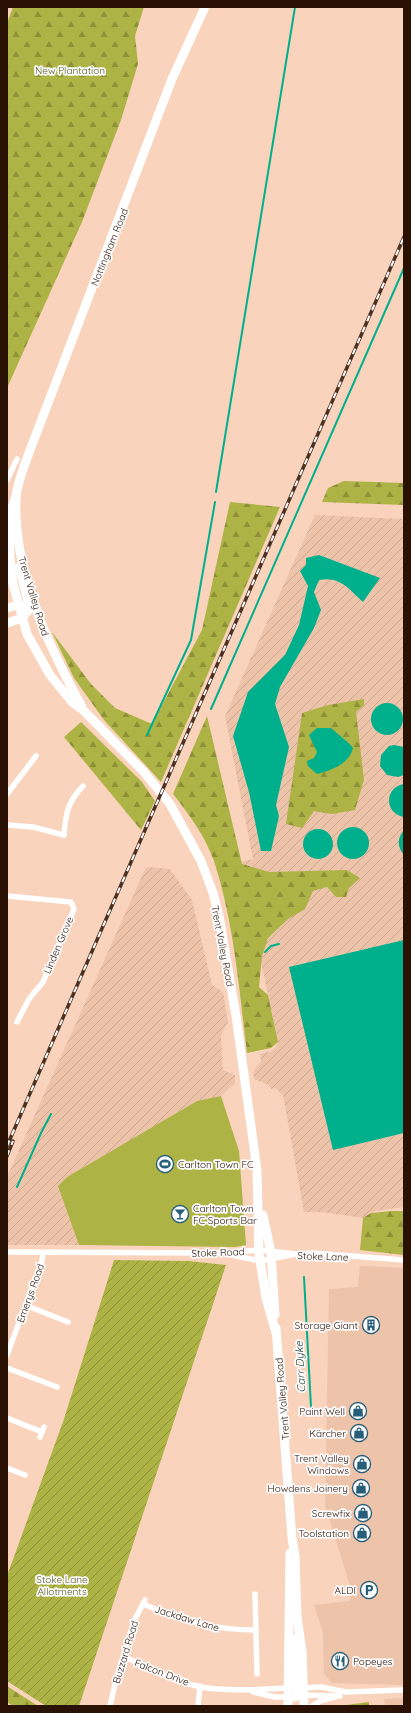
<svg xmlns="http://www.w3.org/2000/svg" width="411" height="1713" viewBox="0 0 411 1713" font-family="Quicksand,sans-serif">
  <defs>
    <pattern id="industrial-furrows" width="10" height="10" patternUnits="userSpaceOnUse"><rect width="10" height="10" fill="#edc3aa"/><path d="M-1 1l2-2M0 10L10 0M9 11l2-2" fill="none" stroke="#cba691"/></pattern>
    <pattern id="grass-tufts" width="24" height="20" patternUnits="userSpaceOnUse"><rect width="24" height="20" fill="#adb344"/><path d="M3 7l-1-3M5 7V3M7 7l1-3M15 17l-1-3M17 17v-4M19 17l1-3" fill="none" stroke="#8d9037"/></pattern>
    <pattern id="forest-firs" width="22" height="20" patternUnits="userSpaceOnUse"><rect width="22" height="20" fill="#adb344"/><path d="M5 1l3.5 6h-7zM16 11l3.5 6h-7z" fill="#8d9037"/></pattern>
    <pattern id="garden-furrows" width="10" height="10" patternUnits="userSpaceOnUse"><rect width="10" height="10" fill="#adb344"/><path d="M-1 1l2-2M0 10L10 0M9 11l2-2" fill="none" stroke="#8d9037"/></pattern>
  </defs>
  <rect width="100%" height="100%" fill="#fad3bc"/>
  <g fill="#edc3aa">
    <polygon points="360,1266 404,1268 404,1685 332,1683 324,1674 323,1633 314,1605 350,1601 350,1586 325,1505 329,1289 358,1287"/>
    <polygon points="404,1698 404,1706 385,1706 384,1699"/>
  </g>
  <g fill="url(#industrial-furrows)">
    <polygon points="315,515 404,519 404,1207 375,1211 363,1218 322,1212 304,1212 283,1095 275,1088 271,1089 269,1085 254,1079 253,1072 261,1061 260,1054 271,1051 276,1047 278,1042 240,862 253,859 225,716"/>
    <polygon points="146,867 170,869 192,900 212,985 223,992 228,1022 221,1035 223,1070 235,1075 235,1083 221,1096 197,1101 67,1177 59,1186 79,1245 7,1245 7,1177"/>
  </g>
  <polygon fill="url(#grass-tufts)" points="369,1702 369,1706 338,1706"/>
  <g fill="url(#forest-firs)">
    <polygon points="13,7 144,7 135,36 138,64 121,120 82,222 7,388 7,23"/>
    <polygon points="344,481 404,483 404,505 322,502 328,488"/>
    <polygon points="230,502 280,507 161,782 104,720 74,678 52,632 91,684 115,708 152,724 202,630"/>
    <polygon points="364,699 364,705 356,712 364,780 355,810 332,814 314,811 302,828 286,824 302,713 328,705"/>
    <path d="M 207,716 L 242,864 L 269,872 L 347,870 L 360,878 L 349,888 L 346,897 L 336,897 L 327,887 L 313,891 L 305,909 L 288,919 L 268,938 L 262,956 L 259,987 L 268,995 L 278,1042 L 271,1048 L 247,1053 C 239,989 234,922 214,861 C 205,836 189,814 173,794 Z"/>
    <polygon points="81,722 142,782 155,801 141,830 64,737"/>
    <polygon points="392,1211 404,1211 404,1255 360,1250 363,1218 371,1213"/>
    <polygon points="7,1686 38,1706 13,1706 7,1702"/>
  </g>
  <polygon fill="url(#garden-furrows)" points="114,1260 189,1261 226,1265 79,1706 46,1706 7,1681 7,1576 64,1419"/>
  <polygon fill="#adb344" points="221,1096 239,1151 246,1245 235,1247 79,1245 58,1186 67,1177 197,1101"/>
  <g fill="#00b08d">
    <path d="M 319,555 L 380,578 L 363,602 C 349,589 340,576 319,580 L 314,592 L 321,610 L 314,628 L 280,687 L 275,704 L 289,747 L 276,805 L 279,816 L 271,851 L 261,851 L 249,792 L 233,736 L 248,692 L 285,655 L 299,625 L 308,586 L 300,571 L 306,565 L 306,558 Z"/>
    <circle cx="387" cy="719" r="16"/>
    <path d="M 317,728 L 331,728 C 336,733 350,743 353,748 C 349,764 332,770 317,774 L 308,766 L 307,761 L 314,758 L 317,752 L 309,735 Z"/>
    <polygon points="394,745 404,747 404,775 398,777 387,775 380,766 381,755 389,746"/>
    <path d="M 404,784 L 404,817 C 384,814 384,787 404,784 Z"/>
    <circle cx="353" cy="843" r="16"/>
    <circle cx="318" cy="844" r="15"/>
    <path d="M 404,830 L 404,855 C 397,847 397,838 404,830 Z"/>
    <polygon points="404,940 404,1133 333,1150 289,967"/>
  </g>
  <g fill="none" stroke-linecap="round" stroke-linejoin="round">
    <g stroke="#00b08d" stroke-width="2">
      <polyline points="216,492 295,7"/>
      <polyline points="211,709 404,268"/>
      <polyline points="147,735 191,640 215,502"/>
      <polyline points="265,952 271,946 279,944"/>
      <polyline points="17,1187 41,1133 51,1114"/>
      <polyline points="304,1277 311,1407"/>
    </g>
    <g stroke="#fff" stroke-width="5.5">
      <polyline points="7,480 17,459"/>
      <polyline points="7,794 36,756"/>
      <path d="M 7,825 L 33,827 L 64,835 C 66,813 67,803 83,786"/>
      <polyline points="7,896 71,902 74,909 43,982 29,999 17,1022"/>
      <polyline points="7,1252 219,1253 259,1250 296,1254"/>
      <polyline points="227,1254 260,1261 296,1254 312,1253 404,1260"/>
      <polyline points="25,1305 68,1322"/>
      <polyline points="7,1355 42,1261 43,1253"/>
      <polyline points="7,1368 57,1387"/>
      <polyline points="7,1418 42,1432"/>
      <polyline points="40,1437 44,1427"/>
      <polyline points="7,1468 25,1475"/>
      <polyline points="255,1594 257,1674"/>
      <path d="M 143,1604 C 183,1621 213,1630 256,1630"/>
      <path d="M 124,1657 C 149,1667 174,1682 201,1687 C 231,1692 260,1689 290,1688"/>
      <polyline points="301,1688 321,1687 346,1692 404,1690"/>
      <polyline points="253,1692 275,1697 290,1697"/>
      <polyline points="302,1695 340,1696"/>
      <polyline points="110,1706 116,1680 134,1621 145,1600"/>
      <polyline points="198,1706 200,1686"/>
      <polyline points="312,1706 320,1701 335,1697"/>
    </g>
    <g stroke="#fff" stroke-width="9">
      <polyline points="16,496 9,517 10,557 13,584 27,634 50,675 72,702 84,711 144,772 170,804 201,861 213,893 219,916 236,1016 257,1170 259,1254 266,1298 276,1333"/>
      <polyline points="19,567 30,608 22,618"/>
      <polyline points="7,608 18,605 24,606"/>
      <polyline points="7,623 22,618"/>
      <path d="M 82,707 C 47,643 13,571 16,497 C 17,484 23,470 27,458 L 172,79 L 205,7"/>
      <polyline points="263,1215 271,1253 275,1315"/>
      <polyline points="276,1328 292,1538 295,1556 297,1617 302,1651 304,1706"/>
      <polyline points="295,1697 297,1695 295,1651 297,1638"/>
      <polyline points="288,1706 290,1553"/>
    </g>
    <g stroke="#4b3122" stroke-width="3.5">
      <g id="rail">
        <polyline points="7,1146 404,237"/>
        <polyline points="7,1156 13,1141"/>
      </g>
    </g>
    <use href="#rail" stroke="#fdfdfd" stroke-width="2" stroke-dasharray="6" stroke-linecap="butt"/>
  </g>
  <defs>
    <g id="stadium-ring" transform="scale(0.9)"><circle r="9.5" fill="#fdfdfd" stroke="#275e79" stroke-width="1.5"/><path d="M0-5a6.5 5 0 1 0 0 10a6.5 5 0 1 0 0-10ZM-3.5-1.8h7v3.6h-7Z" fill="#275e79"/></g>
    <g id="bar-ring" transform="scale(0.9)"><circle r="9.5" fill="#fdfdfd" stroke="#275e79" stroke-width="1.5"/><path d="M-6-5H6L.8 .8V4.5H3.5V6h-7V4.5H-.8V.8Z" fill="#275e79"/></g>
    <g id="building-ring" transform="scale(0.9)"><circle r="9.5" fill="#fdfdfd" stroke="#275e79" stroke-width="1.5"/><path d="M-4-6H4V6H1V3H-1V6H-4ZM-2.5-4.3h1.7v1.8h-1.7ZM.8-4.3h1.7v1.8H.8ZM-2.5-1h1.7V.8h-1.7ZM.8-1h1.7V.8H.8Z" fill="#275e79"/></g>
    <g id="shop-ring" transform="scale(0.9)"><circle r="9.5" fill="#fdfdfd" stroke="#275e79" stroke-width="1.5"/><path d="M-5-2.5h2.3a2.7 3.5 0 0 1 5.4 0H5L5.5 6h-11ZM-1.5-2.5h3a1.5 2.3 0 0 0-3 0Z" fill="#275e79"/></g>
    <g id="parking-ring" transform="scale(0.9)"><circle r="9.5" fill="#fdfdfd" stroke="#275e79" stroke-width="1.5"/><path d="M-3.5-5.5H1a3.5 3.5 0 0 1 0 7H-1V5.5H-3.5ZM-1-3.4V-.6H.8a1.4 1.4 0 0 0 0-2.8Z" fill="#275e79"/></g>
    <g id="restaurant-ring" transform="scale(0.9)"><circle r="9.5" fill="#fdfdfd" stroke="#275e79" stroke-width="1.5"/><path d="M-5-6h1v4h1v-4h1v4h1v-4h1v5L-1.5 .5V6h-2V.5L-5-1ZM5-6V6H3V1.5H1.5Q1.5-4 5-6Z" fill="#275e79"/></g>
  </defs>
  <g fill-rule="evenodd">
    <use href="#stadium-ring" x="165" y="1164"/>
    <use href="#bar-ring" x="180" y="1214"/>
    <use href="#building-ring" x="371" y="1325"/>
    <use href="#shop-ring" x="358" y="1411"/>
    <use href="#shop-ring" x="359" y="1433"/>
    <use href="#shop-ring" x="362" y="1464"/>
    <use href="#shop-ring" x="361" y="1488"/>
    <use href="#shop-ring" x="363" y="1513"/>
    <use href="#shop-ring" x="362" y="1533"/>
    <use href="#parking-ring" x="369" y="1590"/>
    <use href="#restaurant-ring" x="340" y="1661"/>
  </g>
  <g text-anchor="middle" stroke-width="3.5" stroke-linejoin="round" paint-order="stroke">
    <g font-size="10" fill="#555820" stroke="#fdfdfd">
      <text x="70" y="74">New Plantation</text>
      <text x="62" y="1583">Stoke Lane<tspan x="62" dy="12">Allotments</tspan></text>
    </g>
    <g font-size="10" fill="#291204" stroke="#fdfdfd">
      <text transform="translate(109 247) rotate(-68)" y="4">Nottingham Road</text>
      <text transform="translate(34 596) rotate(73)" y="4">Trent Valley Road</text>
      <text transform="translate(58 945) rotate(-67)" y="4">Linden Grove</text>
      <text transform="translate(223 946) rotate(79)" y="4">Trent Valley Road</text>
      <text transform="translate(218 1252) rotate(-2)" y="4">Stoke Road</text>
      <text transform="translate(323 1256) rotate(2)" y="4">Stoke Lane</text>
      <text transform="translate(30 1293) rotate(-70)" y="4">Emerys Road</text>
      <text transform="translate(282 1399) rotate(-95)" y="4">Trent Valley Road</text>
      <text transform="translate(187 1618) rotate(17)" y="4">Jackdaw Lane</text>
      <text transform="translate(125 1652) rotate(-73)" y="4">Buzzard Road</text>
      <text transform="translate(162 1672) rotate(21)" y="4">Falcon Drive</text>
    </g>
    <g font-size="10" fill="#291204" stroke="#fdfdfd" text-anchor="end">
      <text x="178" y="1168" text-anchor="start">Carlton Town FC</text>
      <text x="193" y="1212" text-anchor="start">Carlton Town<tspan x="193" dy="12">FC Sports Bar</tspan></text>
      <text x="358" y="1329">Storage Giant</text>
      <text x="345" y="1415">Paint Well</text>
      <text x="346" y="1437">Kärcher</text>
      <text x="349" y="1462">Trent Valley<tspan x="349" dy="12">Windows</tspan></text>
      <text x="348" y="1492">Howdens Joinery</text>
      <text x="350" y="1517">Screwfix</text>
      <text x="349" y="1537">Toolstation</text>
      <text x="356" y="1594">ALDI</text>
      <text x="353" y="1665" text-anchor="start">Popeyes</text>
    </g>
    <g font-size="11" font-style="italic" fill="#2c4940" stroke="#fdfdfd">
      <text transform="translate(300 1367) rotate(-93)" y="4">Carr Dyke</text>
    </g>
  </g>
  <rect width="411" height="1713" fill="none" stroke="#291204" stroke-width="16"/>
</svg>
